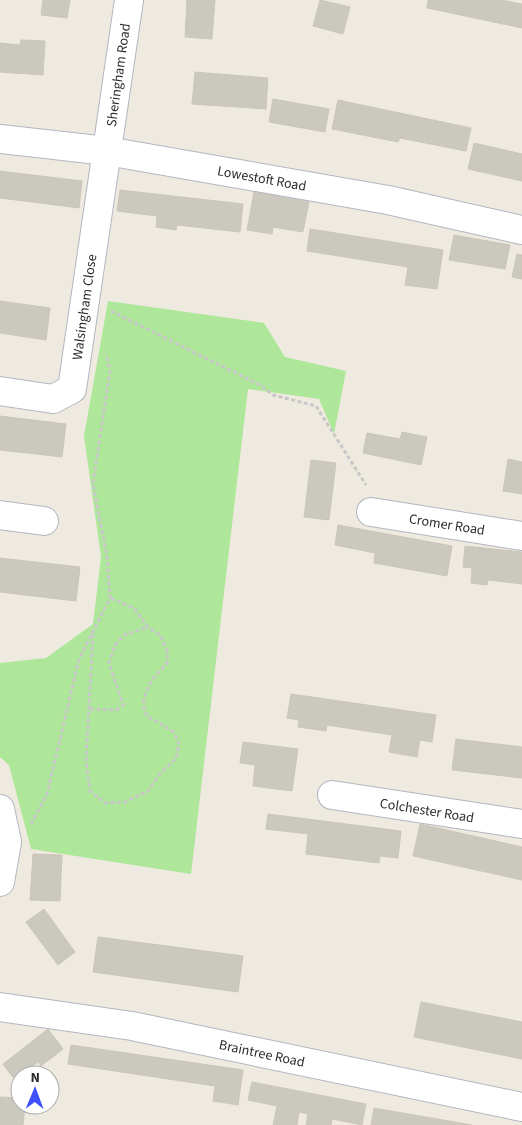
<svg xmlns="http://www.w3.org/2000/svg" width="522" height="1125" viewBox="0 0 522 1125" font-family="'Source Sans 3',sans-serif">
  <rect width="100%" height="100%" fill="#efeae0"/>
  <polygon fill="#aee79a" points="108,301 264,323 285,357 346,371 334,434 319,399 248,389 191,874 31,849 9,765 0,757 0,663 46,658 93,624 101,557 84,436"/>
  <g fill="#cbc8be" stroke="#cbc6b9">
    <polygon points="43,0 70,0 67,18 41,15"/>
    <polygon points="187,0 215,0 212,39 185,37"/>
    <polygon points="320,0 350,7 343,34 313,26"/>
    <polygon points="428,0 501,0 522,4 522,28 427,8"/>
    <polygon points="21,40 45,41 43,75 0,72 0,43 20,45"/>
    <polygon points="195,72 268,78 266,109 192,104"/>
    <polygon points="273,99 329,109 325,132 269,122"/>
    <polygon points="338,100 471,128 466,151 400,138 398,142 332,129"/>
    <polygon points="474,143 522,154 522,181 468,169"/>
    <polygon points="0,171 82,181 79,208 0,198"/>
    <polygon points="120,190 243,204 240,232 177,225 176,230 156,227 157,216 117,211"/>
    <polygon points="254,192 309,202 303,232 273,227 272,234 247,230"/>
    <polygon points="310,229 443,250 437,289 405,285 408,267 307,251"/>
    <polygon points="454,235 510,245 505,269 449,260"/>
    <polygon points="517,254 522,255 522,279 512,277"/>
    <polygon points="0,301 50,308 46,340 0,333"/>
    <polygon points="0,416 66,424 62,457 0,450"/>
    <polygon points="402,432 427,437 421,465 363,453 367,433 400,439"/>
    <polygon points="508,459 522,462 522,494 503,491"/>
    <polygon points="311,460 336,463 329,520 304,517"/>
    <polygon points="338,525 452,546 447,576 374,563 375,553 335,545"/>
    <polygon points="465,546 522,552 522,584 488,580 487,585 471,583 472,568 463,567"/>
    <polygon points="0,558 80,567 76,601 0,592"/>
    <polygon points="291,694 436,715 432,742 420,740 417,757 389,752 392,735 327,725 326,731 298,727 299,720 287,718"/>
    <polygon points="456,739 522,747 522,778 452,770"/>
    <polygon points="243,742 298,749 292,791 253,786 255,765 240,763"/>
    <polygon points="268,814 401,831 398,858 380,856 379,863 306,854 308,834 266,829"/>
    <polygon points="420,824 522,847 522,880 413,856"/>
    <polygon points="33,854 62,855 60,901 30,900"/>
    <polygon points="44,909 75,952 58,965 26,922"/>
    <polygon points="98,937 243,956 238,992 93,972"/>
    <polygon points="421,1002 522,1022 522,1059 414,1037"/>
    <polygon points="48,1029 63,1049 41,1066 38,1062 15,1080 3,1064"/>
    <polygon points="71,1045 243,1070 238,1105 213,1101 215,1086 68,1064"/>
    <polygon points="252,1082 366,1104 362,1125 332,1119 331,1125 306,1125 308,1114 299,1112 297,1125 273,1125 277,1106 248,1100"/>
    <polygon points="0,1097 20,1098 20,1105 25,1105 23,1125 0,1125"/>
    <polygon points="374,1108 472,1125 371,1125"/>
  </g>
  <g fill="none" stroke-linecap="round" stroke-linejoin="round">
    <g stroke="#b3b5c1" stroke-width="30">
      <g id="minor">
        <polyline points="0,139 107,151 388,200 522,230"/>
        <polyline points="0,391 53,399 72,389 129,0"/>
        <polyline points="371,512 522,536"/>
        <polyline points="0,515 44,521"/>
        <polyline points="332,795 522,824"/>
        <polyline points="0,809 7,842 0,882"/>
        <polyline points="0,1007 132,1026 522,1107"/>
      </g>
    </g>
    <g stroke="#c8c8c8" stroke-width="3" stroke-dasharray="4 2.5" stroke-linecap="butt">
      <polyline points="111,311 260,385 273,395 316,406 366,485"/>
      <polyline points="93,634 86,761 90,791 105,803 125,802 148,791 158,776 176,758 179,744 174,732 147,716 143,704 146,692 152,680 167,663 168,653 161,636 148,627 134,608 110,598"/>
      <polyline points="90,709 116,710 123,705 109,663 115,645 124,635 148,627"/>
      <polyline points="31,824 47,794 79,659 110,598 107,556 93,484 110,370 106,354"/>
    </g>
    <use href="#minor" stroke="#fff" stroke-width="28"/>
  </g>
  <g text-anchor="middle" stroke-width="5" stroke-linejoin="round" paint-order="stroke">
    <g font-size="14" fill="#2d2d2d" stroke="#fff">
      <text transform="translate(118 75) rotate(-82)" y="5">Sheringham Road</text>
      <text transform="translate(262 178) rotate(10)" y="5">Lowestoft Road</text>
      <text transform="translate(84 307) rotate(-82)" y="5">Walsingham Close</text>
      <text transform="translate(447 524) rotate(9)" y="5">Cromer Road</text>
      <text transform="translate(427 810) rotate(9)" y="5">Colchester Road</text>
      <text transform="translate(262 1053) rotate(12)" y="5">Braintree Road</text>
    </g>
  </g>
  <g transform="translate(35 1090) rotate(1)"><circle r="24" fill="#ffffff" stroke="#ababab"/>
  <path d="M0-4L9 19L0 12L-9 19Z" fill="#3d51ff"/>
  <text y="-8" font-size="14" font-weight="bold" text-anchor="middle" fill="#2d2d2d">N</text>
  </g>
</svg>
